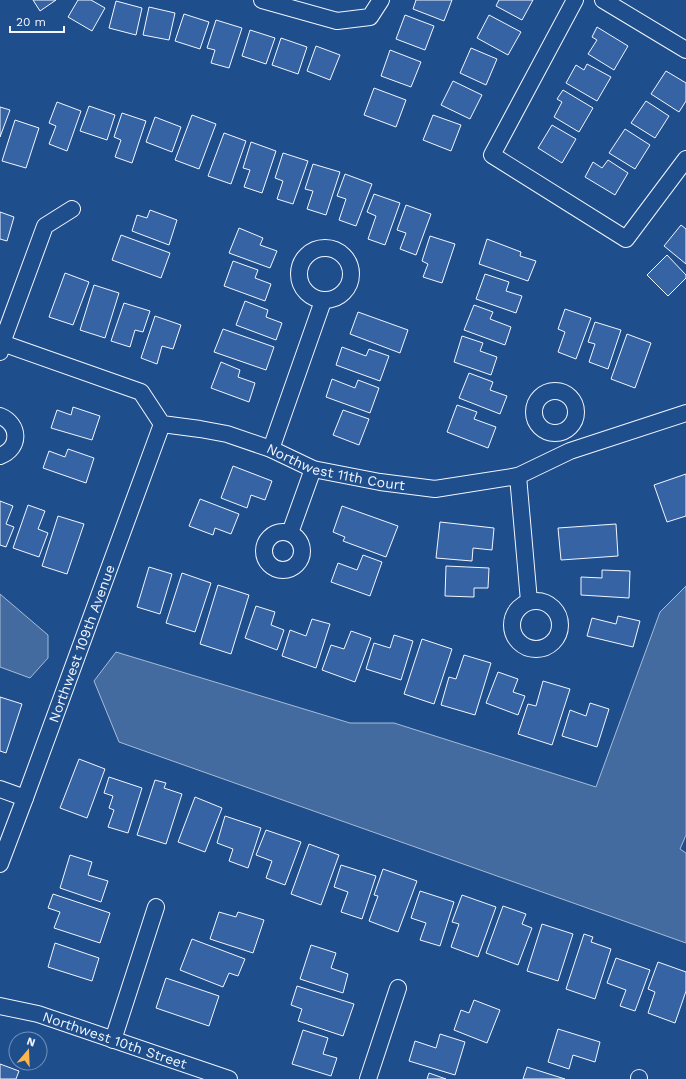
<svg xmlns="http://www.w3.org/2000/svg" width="686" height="1079" viewBox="0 0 686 1079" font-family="'Work Sans',sans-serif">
  <rect width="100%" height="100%" fill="#1f4e8c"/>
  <g fill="#446ba0" stroke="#a8bbd7">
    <polygon points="686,586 686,835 680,849 686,853 686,943 119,742 94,681 116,652 350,723 394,723 596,787 660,612"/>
    <polygon points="0,594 48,635 48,658 30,678 0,667"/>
  </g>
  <g fill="#3563a3" stroke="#f2f6ff">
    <polygon points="33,0 56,0 40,11"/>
    <polygon points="78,0 91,0 105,8 92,31 68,17"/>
    <polygon points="416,0 452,0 444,21 413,9"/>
    <polygon points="499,0 533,0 522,20 496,6"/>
    <polygon points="116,1 142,8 136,35 109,28"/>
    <polygon points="149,7 175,13 169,40 143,35"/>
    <polygon points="184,14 209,22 200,49 175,41"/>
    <polygon points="405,15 434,26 425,50 396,39"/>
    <polygon points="489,15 521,32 508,55 477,38"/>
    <polygon points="216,20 242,28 229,68 211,63 215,50 207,48"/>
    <polygon points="597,27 628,46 614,70 588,54 597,40 592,37"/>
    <polygon points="250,30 275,38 266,64 242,56"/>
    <polygon points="281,38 307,47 298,74 272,65"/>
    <polygon points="316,46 340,55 330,80 307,71"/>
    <polygon points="471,48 497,59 486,85 460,73"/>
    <polygon points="390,50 421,62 411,87 381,76"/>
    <polygon points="587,64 611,77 597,101 566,83 576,65 584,70"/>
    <polygon points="666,71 686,83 686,101 679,112 651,94"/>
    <polygon points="453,81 482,95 470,119 441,105"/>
    <polygon points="374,88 406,100 396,127 364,115"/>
    <polygon points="563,90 593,108 579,132 554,117 562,102 557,99"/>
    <polygon points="646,101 669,116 655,138 631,123"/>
    <polygon points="57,102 81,111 67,151 49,144 56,126 49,123"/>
    <polygon points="89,106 115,115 107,140 80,131"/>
    <polygon points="0,107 10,110 0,137"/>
    <polygon points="122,113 146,121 132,163 115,157 121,140 114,137"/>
    <polygon points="192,115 216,124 199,169 175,160"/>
    <polygon points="433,115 461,125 451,151 423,140"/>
    <polygon points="155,117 181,127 172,152 146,142"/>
    <polygon points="15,120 39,128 26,168 2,161"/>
    <polygon points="552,125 576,139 562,163 538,148"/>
    <polygon points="625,129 650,145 635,169 609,153"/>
    <polygon points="224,133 246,141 231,184 208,176"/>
    <polygon points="251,142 276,151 262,193 244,187 250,170 243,168"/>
    <polygon points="283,153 308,161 293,204 277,199 283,181 275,178"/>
    <polygon points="608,160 628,173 615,195 585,177 593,162 602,168"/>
    <polygon points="313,164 340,172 326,215 307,209 313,191 305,189"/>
    <polygon points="345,174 372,184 356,226 339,220 346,199 337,196"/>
    <polygon points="374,194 400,203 385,245 368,239 376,216 367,212"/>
    <polygon points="406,205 431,214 416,255 400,249 406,233 397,230"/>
    <polygon points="150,210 177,220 169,245 132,231 137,215 147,218"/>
    <polygon points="0,212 14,217 7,241 0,239"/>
    <polygon points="681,225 686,229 686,264 664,246"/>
    <polygon points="239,228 263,238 260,245 277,251 270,268 229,253"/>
    <polygon points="121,235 170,253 161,278 112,260"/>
    <polygon points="430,236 455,244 442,283 423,277 428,264 422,261"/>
    <polygon points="487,239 521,252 520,256 536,261 528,281 479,264"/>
    <polygon points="667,255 686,275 686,278 668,296 647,275"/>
    <polygon points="233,261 258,270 255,278 271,284 265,301 224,286"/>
    <polygon points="65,273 89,282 73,325 49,317"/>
    <polygon points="485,274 509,282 506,291 522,296 516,313 476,299"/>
    <polygon points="94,285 119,293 105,338 80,330"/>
    <polygon points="245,301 268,310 266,317 282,323 276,340 236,325"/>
    <polygon points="124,303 150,311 143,332 135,330 130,347 111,341"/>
    <polygon points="474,305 493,312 490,319 511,327 505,345 464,330"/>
    <polygon points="565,309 591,318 576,359 558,352 565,332 558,329"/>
    <polygon points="358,312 408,330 400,353 350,334"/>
    <polygon points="155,316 181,325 173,349 162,346 157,364 141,358"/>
    <polygon points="595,322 621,330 608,369 589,362 595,344 588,342"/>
    <polygon points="223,329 274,347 266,370 214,352"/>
    <polygon points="627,334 651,343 635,388 611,379"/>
    <polygon points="462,336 483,343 480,351 497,357 491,375 454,362"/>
    <polygon points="342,347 366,356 369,349 389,356 380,381 336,365"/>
    <polygon points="221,362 240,370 238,377 255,383 249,402 211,388"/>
    <polygon points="469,373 493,382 490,390 507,396 500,414 459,398"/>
    <polygon points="332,379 355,388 358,380 379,388 370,413 326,397"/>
    <polygon points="457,405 477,412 474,419 496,427 488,448 447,432"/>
    <polygon points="73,407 100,416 92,440 51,428 57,410 71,415"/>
    <polygon points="343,410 369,419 359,445 333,435"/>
    <polygon points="68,449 94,458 86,483 43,468 49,451 65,457"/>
    <polygon points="233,466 272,481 265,500 251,495 247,508 221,498"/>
    <polygon points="686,474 686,516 667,522 654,485"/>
    <polygon points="200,499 239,514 231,534 215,528 213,535 189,526"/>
    <polygon points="0,501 13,506 6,524 14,527 6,547 0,545"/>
    <polygon points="28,505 45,511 38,529 48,533 39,557 13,548"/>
    <polygon points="342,506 398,526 386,557 343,541 345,537 333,532"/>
    <polygon points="58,516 84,524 67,574 42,566"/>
    <polygon points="440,522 494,528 492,550 473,548 472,561 436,558"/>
    <polygon points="616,524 618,556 561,560 558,528"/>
    <polygon points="363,555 382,562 370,596 331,582 338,563 357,570"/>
    <polygon points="446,566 489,568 488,588 474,588 474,597 445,596"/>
    <polygon points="149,567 172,574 160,614 137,607"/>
    <polygon points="602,570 630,571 629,598 581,595 581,577 602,578"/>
    <polygon points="182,573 211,583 195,632 166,623"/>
    <polygon points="218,585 249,595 231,654 200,644"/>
    <polygon points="256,606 275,612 271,625 284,630 277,650 245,638"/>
    <polygon points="618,616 640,621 633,647 587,636 592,618 616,624"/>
    <polygon points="312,619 330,624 316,668 282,656 290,630 306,636"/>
    <polygon points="351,631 371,638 355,682 322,670 331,645 344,649"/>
    <polygon points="394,635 413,641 401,680 366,669 374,643 390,648"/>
    <polygon points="422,639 452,649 434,704 404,694"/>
    <polygon points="464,655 491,663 475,715 441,705 449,677 456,679"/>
    <polygon points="498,672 518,679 513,692 525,696 518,715 486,703"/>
    <polygon points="543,681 570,689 552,745 518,734 528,704 536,706"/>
    <polygon points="0,697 22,704 6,753 0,751"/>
    <polygon points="590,703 609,709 597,747 562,736 570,710 586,716"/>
    <polygon points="79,759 105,769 87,818 60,808"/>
    <polygon points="109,777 142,788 128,833 108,827 114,810 109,808 113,796 104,793"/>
    <polygon points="155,780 166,783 164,788 182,794 166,844 137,835"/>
    <polygon points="195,797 222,808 205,852 178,842"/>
    <polygon points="225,816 261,828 248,868 229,861 233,849 217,843"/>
    <polygon points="266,830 301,842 285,885 266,878 272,861 256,855"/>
    <polygon points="309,844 339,855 321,905 291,894"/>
    <polygon points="70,855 92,862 88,875 108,881 101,902 60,888"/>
    <polygon points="341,865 376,876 362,919 341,912 348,892 334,887"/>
    <polygon points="383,869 417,881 398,932 369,921 378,896 374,895"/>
    <polygon points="420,891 454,902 440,946 420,940 426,923 411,918"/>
    <polygon points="53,894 110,913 100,943 54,928 60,912 48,908"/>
    <polygon points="462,895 496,907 478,957 451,947 459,924 452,922"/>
    <polygon points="503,906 526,914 522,924 532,928 518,965 486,953"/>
    <polygon points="219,912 236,917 238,912 264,920 253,953 210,939"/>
    <polygon points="542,924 573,934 558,981 527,971"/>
    <polygon points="584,934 593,937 591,942 611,949 595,999 566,989"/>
    <polygon points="192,939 245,959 238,976 229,973 223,987 180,970"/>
    <polygon points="55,943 99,958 92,981 48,967"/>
    <polygon points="311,945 336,953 331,968 348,974 343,993 300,979"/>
    <polygon points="616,958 650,970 635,1011 620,1006 626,990 607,983"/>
    <polygon points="658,962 686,972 686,991 675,1023 648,1013 655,992 648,989"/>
    <polygon points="166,978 219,996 209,1026 156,1008"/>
    <polygon points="297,986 354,1004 343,1036 298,1021 302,1009 291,1005"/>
    <polygon points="474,1000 500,1010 487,1043 454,1030 461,1010 469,1013"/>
    <polygon points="558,1029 600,1042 595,1062 573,1055 569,1069 548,1062"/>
    <polygon points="303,1030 328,1038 323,1054 337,1058 331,1076 292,1064"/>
    <polygon points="440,1034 465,1042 455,1075 409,1061 415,1041 436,1048"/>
    <polygon points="0,1064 19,1071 16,1079 0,1079"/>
    <polygon points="527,1067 565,1079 523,1079"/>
    <polygon points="429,1073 446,1079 427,1079"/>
  </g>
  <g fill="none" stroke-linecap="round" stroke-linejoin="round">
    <g stroke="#f2f6ff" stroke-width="18">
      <g id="street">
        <polyline points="262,0 337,21 370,17 381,0"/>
        <polyline points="575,0 492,155 626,239 686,159"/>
        <polyline points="603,0 686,50"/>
        <circle cx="325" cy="274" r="26"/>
        <path id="s1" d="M 2,343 L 141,392 L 162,424 L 200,429 L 227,434 L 271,449 L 313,469 L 380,482 L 435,489 L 518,476 L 570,451 L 686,413"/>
        <polyline points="0,352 2,343 45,226 72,209"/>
        <circle cx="555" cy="412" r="21"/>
        <path d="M 0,416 C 20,424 21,448 0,456"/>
        <polyline points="271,449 323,301"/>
        <polyline points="518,476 529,601"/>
        <circle cx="283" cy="551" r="19"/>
        <polyline points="290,533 313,469"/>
        <circle cx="536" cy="625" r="24"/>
        <polyline points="0,789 25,798"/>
        <path id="s2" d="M 0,864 L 25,798 L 162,424"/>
        <path id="s3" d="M 0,1006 L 38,1014 L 229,1079"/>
        <polyline points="113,1040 156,907"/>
        <polyline points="368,1079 398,988"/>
        <polyline points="639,1079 639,1078"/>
      </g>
    </g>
    <use href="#street" stroke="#1f4e8c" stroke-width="16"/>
  </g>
  <g text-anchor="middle" stroke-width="3" stroke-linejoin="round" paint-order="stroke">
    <g font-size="14" fill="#f2f6ff" stroke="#1f4e8c">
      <text dy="5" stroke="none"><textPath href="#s1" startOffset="366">Northwest 11th Court</textPath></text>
      <text dy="5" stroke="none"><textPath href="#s2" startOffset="235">Northwest 109th Avenue</textPath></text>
      <text dy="5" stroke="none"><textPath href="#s3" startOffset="120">Northwest 10th Street</textPath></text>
    </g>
  </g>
  <g transform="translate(28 1051) rotate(19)"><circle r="19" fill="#1f4e8c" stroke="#7391ba"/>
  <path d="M0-3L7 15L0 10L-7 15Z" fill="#ffb74d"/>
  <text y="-6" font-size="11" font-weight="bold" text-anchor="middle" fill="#f2f6ff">N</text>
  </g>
  <path d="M10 26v6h54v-6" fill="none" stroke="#f2f6ff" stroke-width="2"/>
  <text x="16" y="26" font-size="12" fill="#f2f6ff" stroke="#1f4e8c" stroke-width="3" paint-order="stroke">20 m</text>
</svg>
